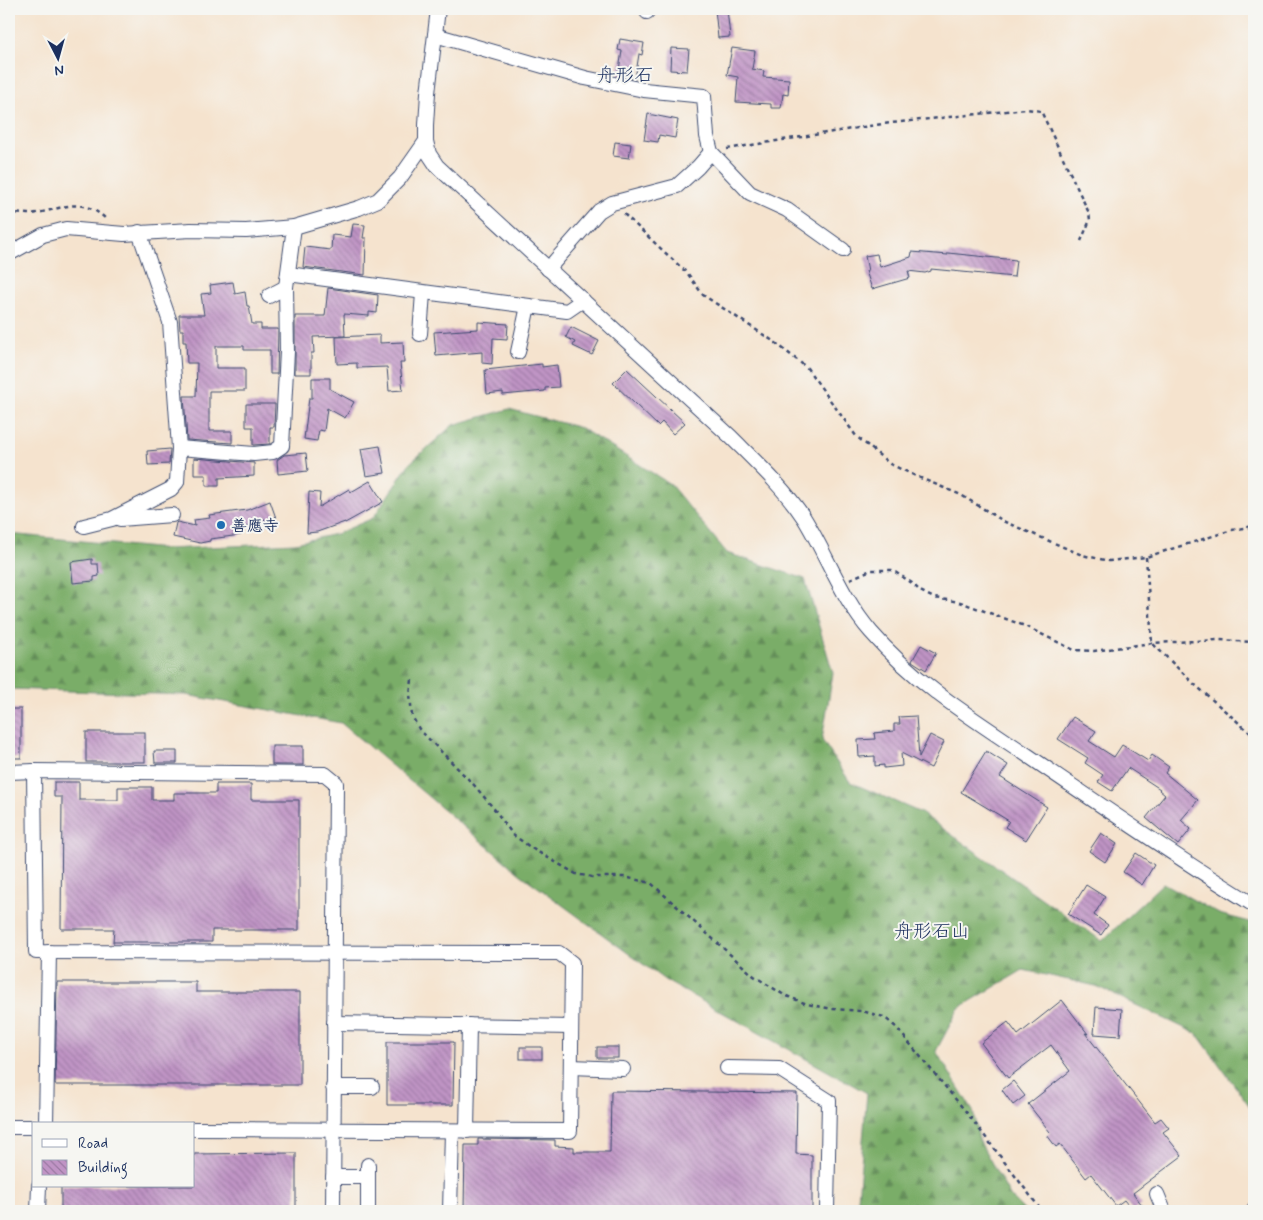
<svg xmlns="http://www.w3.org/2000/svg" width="1263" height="1220" viewBox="0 0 1263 1220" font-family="Mynerve,'Klee One',sans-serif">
  <defs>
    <pattern id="forest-firs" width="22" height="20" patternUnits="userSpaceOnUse" patternTransform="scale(1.25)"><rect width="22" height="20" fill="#7aad68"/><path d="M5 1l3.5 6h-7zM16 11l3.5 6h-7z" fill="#638d59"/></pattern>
    <pattern id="building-back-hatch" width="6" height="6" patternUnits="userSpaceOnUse" patternTransform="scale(1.25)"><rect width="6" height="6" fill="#c094c5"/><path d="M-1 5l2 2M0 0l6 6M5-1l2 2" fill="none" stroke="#9b79a3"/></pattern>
  </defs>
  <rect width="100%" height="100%" fill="#f6f6f2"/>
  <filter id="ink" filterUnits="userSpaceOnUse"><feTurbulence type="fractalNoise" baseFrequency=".02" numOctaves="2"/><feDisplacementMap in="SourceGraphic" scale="10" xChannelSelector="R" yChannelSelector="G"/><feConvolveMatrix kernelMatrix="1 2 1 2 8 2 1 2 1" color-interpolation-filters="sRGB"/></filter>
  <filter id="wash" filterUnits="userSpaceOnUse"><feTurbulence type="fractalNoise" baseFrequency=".0096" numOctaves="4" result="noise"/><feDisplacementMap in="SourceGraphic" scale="20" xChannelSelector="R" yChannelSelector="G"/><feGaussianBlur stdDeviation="1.12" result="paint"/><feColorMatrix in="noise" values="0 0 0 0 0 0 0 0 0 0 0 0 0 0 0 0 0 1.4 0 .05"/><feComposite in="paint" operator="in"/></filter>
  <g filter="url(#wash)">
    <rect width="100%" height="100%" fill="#f5e3ce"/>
    <polygon fill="url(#forest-firs)" stroke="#4a6e63" points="509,409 581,428 670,484 727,553 805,579 833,673 822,740 850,782 921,813 1102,941 1163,883 1219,914 1254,923 1254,1112 1197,1034 1096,986 1023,970 959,1008 936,1051 973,1111 979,1140 1010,1196 1025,1211 857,1211 867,1093 666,981 520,874 341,723 186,695 9,689 9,534 166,549 295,543 336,534 373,518 409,464 453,425"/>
    <g id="blocks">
      <g fill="url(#building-back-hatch)">
        <polygon points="715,9 727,9 730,37 718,38"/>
        <polygon points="620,39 644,43 642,55 639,54 635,79 618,76 622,51 618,50"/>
        <polygon points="671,48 689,49 687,71 670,70"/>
        <polygon points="732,48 755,51 752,69 764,71 763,77 789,79 788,95 783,94 781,108 771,108 771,104 736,102 738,77 727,75"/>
        <polygon points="648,114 678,120 675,138 659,135 658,142 644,140"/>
        <polygon points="615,142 631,144 629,158 613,156"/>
        <polygon points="353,224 365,225 363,238 366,238 365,275 303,267 305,247 331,250 332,235 351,237"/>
        <polygon points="912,252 948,255 948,253 1016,260 1014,277 931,269 931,271 925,273 908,271 910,278 872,289 866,271 868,271 865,256 877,254 880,267 911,257"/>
        <polygon points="233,282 235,294 245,292 247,306 249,306 252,324 261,324 261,329 278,329 277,374 270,374 270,350 244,350 244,346 216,346 216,368 245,368 245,391 209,391 209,431 232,431 232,443 187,440 184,396 196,396 197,363 187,363 186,342 183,342 183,330 180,330 179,315 204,315 201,294 211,293 210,285"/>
        <polygon points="328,288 378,295 377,313 369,312 369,316 344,314 345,336 313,337 314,353 311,353 311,374 295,374 295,316 325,316"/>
        <polygon points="478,322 508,324 507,339 493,338 492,364 482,363 482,352 436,356 434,332 478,329"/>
        <polygon points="571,327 599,341 592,355 573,346 575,342 566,337"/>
        <polygon points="380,335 380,343 403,342 404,363 400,363 403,390 389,391 387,367 357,368 357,363 337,364 336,337"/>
        <polygon points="542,364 542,367 557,365 559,387 545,388 545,391 503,395 503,392 487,394 485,370"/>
        <polygon points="627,369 685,423 673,434 662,422 658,426 613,383"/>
        <polygon points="312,378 330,378 330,389 354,402 345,418 327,408 324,431 319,430 317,441 304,439 309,398 312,398"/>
        <polygon points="246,404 275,404 274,427 270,427 270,444 253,445 253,427 246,427"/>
        <polygon points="380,446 385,473 366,476 361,449"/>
        <polygon points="170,449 169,464 148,465 147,451"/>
        <polygon points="306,453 308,471 278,474 277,460 284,455"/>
        <polygon points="194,458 254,463 254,476 219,478 219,486 206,486 206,475 194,475"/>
        <polygon points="370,481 383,502 345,523 345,522 317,532 307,533 309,492 320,493 319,507 349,489 351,492"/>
        <polygon points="270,501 277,521 267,525 265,519 241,529 241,535 210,539 210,541 200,543 173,537 176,523 177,522 195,526 194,520 210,518 209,515 247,510"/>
        <polygon points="92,559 92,564 98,564 99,576 94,577 94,581 73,583 71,562"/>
        <polygon points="921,645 936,653 926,670 912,661"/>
        <rect x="9" y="709" width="12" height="49"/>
        <polygon points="916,716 919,757 930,735 944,742 931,768 901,753 902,766 884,768 884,765 875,766 875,756 859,757 858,740 875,739 874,733 894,731 894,724 900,724 899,717"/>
        <polygon points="1073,717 1096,731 1089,741 1114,757 1122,745 1148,761 1152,755 1169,767 1165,773 1198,800 1181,820 1191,829 1178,845 1146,818 1165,795 1159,790 1160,789 1128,768 1112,791 1098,782 1103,775 1085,763 1088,758 1058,739"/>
        <rect x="86" y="732" width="59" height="30"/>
        <rect x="272" y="746" width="31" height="19"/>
        <polygon points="154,751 177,751 177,763 155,763"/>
        <polygon points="986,751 1008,765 1000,777 1047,807 1026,840 1005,827 1009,821 961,792"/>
        <polygon points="54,782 79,782 79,800 118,800 118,787 152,787 152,800 174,800 174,793 216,793 216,784 251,784 251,800 299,800 299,930 212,930 212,942 113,942 114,929 61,929 62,797 54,797"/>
        <polygon points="1101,833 1117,844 1105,862 1089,851"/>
        <polygon points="1136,853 1154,865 1142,885 1123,872"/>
        <polygon points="1086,885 1105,897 1094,915 1108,925 1101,935 1068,914"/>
        <polygon points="57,982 196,982 196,992 300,992 300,1085 55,1085"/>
        <polygon points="1062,1000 1088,1034 1085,1033 1155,1122 1161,1118 1169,1128 1163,1132 1182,1156 1133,1193 1142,1205 1133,1211 1124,1200 1116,1206 1091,1174 1086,1178 1060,1144 1056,1147 1047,1135 1050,1132 1028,1104 1070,1071 1051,1045 1008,1078 981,1043 1008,1022 1018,1035"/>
        <polygon points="1096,1007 1122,1009 1120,1036 1094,1034"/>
        <polygon points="387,1042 454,1042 453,1105 387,1105"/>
        <rect x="520" y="1047" width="22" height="12"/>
        <rect x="597" y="1047" width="21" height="11"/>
        <polygon points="1013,1081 1025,1096 1013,1105 1002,1090"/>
        <polygon points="611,1091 797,1093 796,1154 812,1155 812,1211 464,1211 465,1145 478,1145 478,1139 555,1140 555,1146 574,1147 574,1152 610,1152"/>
        <polygon points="296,1153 296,1211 61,1211 61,1186 194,1186 194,1154"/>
      </g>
    </g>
  </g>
  <g filter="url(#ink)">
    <use href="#blocks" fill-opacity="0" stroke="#3c4a6f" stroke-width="1"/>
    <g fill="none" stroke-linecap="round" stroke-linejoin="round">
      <g stroke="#3c4a6f" stroke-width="16">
        <g id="minor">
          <path d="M 438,9 L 428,93 L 426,125 L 426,141 L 429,154 L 437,166 L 731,437 C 757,463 784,488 804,518 C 827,555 842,599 871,632 C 915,683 972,718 1027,755 C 1102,806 1177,858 1254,905"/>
          <polyline points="646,9 647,12"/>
          <polyline points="435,35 585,78 644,90 704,96 707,136 711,152 750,193 787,210 843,250"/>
          <polyline points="9,254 43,235 66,229 124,234 191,230 246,231 294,227 359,208 378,200 400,178 426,141"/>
          <polyline points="548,269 599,211 612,203 677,186 698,167 711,152"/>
          <polyline points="288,274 567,311 583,300"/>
          <polyline points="269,296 286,287"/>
          <polyline points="420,334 423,293"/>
          <polyline points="518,352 528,306"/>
          <polyline points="179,448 254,454 273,452 282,446 287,352 286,287 294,227"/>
          <polyline points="120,519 172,515"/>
          <polyline points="84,526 112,519 171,489 177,482 179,448 170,322 139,232"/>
          <polyline points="34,771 36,952 559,953 572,963 570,1131 194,1129"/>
          <polyline points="9,772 34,771 325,774 336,783 333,1211"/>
          <polyline points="334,1023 571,1027"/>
          <polyline points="571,1067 623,1069"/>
          <polyline points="727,1068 779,1069 829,1101 827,1211"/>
          <polyline points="333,1087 372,1087"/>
          <polyline points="46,1124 49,952"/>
          <polyline points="9,1127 34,1127"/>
          <polyline points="467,1131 469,1025"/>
          <polyline points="333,1177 368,1177"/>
          <polyline points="1157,1194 1164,1211"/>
          <polyline points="38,1211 39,1186"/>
          <polyline points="368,1211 368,1165"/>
          <polyline points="450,1211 452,1131"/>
          <polyline points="1253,1211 1254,1209"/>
        </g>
      </g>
      <g stroke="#3c4a6f" stroke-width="2.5" stroke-dasharray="4 4" stroke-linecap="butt">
        <polyline points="727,149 882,124 1026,109 1041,111 1089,213 1090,220 1081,241"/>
        <path d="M 9,213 C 18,213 28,215 37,213 C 65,208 81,196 106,219"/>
        <polyline points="624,214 688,274 703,295 776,343 807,368 856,436 890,464 918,477 961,495 1005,522 1082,555 1109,561 1146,557 1232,530 1254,526"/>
        <polyline points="1146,557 1152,643 1193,683 1254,736"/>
        <polyline points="850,579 871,570 892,570 912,583 920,591 934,598 960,602 979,609 1025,626 1074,650 1094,651 1152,643 1219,640 1254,642"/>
        <polyline points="412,680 410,694 412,716 419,729 474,785 495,810 513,835 533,849 576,874 592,877 624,877 651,883 754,976 784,995 807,1004 832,1009 862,1011 884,1017 896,1027 967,1113 1042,1211"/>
      </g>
      <use href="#minor" stroke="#fff" stroke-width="14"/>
    </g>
  </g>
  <circle fill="#1f6fb2" stroke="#f6f6f2" stroke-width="2" cx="221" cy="525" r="5"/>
  <g text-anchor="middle" stroke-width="4" stroke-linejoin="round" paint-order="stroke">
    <g font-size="16" font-weight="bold" fill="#1b2f5e" stroke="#f6f6f2" text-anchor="start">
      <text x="231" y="531">善應寺</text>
    </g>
    <g font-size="19" fill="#1b2f5e" stroke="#f6f6f2">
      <text x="625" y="81">舟形石</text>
      <text x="932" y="937">舟形石山</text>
    </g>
  </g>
  <rect width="1263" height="1220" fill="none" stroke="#f6f6f2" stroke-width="30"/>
  <rect x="32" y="1122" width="162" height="65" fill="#f6f6f2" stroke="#9ea6b7"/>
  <rect x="42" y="1139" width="25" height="8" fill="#ffffff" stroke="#9ea6b7"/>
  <text x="78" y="1148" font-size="15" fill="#1b2f5e">Road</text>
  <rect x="42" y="1160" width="25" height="15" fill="url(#building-back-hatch)" stroke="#9ea6b7"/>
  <text x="78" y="1172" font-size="15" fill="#1b2f5e">Building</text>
  <g transform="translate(58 58) rotate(174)" stroke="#f6f6f2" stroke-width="4" paint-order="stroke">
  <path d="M0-4L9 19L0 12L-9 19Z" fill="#1b2f5e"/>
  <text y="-8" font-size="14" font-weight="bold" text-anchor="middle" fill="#1b2f5e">N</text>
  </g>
</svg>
